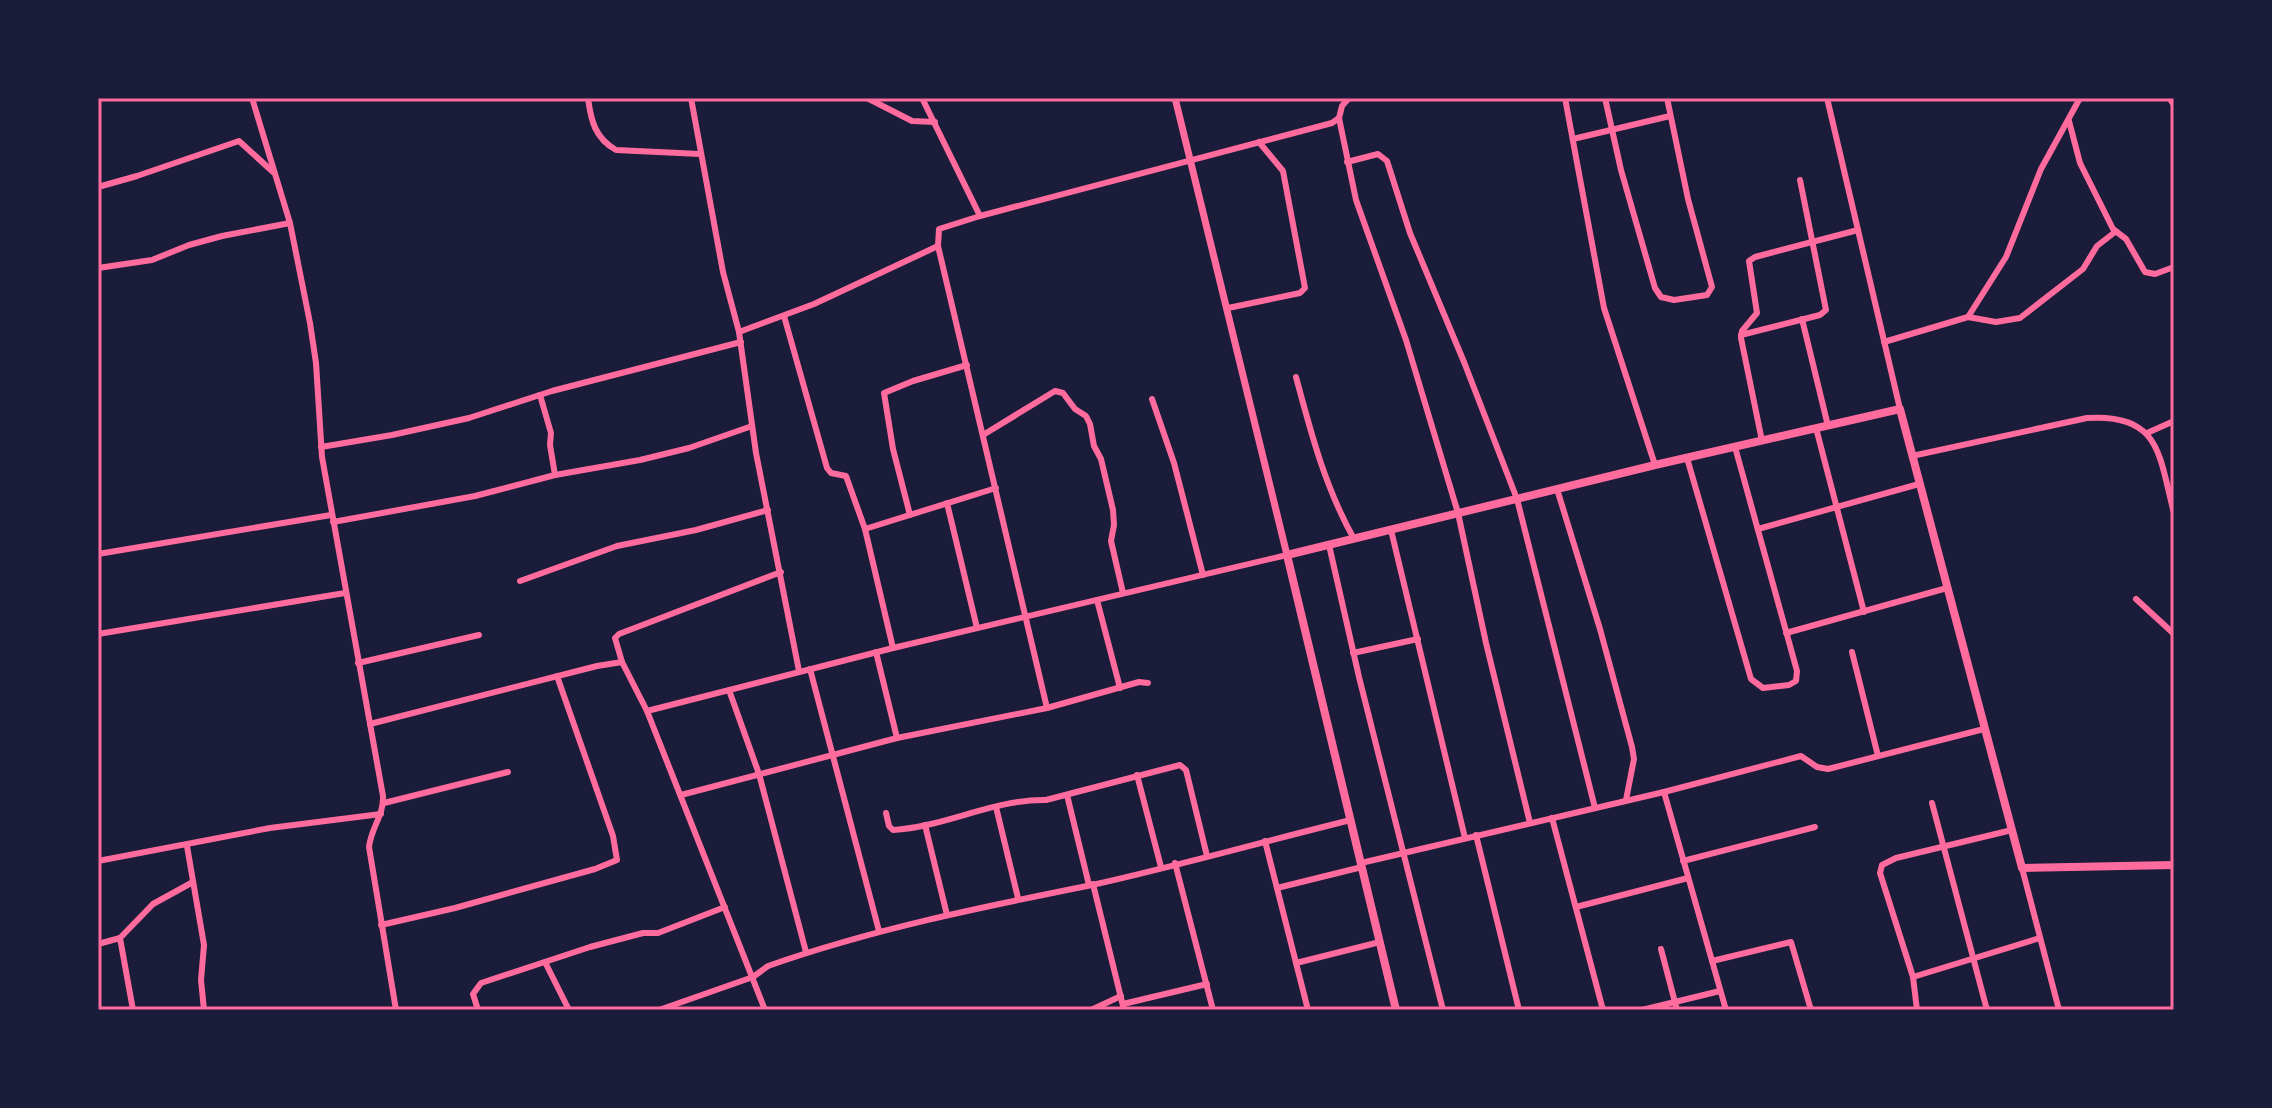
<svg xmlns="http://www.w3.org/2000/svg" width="2272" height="1108" viewBox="0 0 2272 1108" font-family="Roboto,sans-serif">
  <rect width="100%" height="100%" fill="#1b1b3a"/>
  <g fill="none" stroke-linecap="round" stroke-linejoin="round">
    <g stroke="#ff6b9d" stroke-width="6">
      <path d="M 252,98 L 290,223 L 310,323 L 316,363 L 322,457 L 383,796 C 384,815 371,828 369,847 L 396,1010"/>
      <path d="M 588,98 C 591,121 595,138 616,150 L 700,154"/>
      <polyline points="691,98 723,272 739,332 756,453 799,671"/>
      <polyline points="867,98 912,121 935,122"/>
      <polyline points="922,98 980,216"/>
      <polyline points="1349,98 1342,106 1339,118 1356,200 1406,340 1458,513 1486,643 1530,823"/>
      <polyline points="1565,98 1604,308 1655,465"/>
      <polyline points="1605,98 1621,170 1655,288 1661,297 1674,300 1707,295 1712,287 1688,199 1667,98"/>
      <polyline points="1827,98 1900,409"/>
      <polyline points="2069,121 2080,163 2113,229 2126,239 2145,272 2155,274 2174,267"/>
      <polyline points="1573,139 1670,116"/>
      <polyline points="1347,162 1378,154 1387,161 1410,233 1464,362 1517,499 1595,808"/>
      <polyline points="98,187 137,176 239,141 273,172"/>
      <polyline points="98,268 152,260 189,245 222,236 290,223"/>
      <polyline points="1228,308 1300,293 1305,288 1283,171 1259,142"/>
      <polyline points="784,316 827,468 831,473 846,476 865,529 893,648"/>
      <polyline points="1968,317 2006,257 2041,169 2080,98"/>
      <polyline points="1802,319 1828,426"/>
      <polyline points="739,332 814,304 938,246"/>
      <polyline points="1741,335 1820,315 1826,310 1800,180"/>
      <polyline points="1884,342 1968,317 1996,322 2020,318 2083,269 2097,246 2115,232"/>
      <path d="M 1296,377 C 1311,433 1325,487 1354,539"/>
      <polyline points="540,395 551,433 550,445 555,475"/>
      <polyline points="1152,399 1174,463 1203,575"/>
      <polyline points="1816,428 1864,612"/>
      <polyline points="2147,433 2174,421"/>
      <polyline points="983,435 1055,391 1063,393 1075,409 1086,416 1090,424 1094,446 1101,459 1113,510 1114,525 1111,541 1123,593"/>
      <polyline points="1762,441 1741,338 1742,331 1757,313 1749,261 1755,257 1858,230"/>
      <polyline points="321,447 392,435 469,418 552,391 741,342"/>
      <path d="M 1912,456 L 2087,418 C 2161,413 2159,456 2174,513"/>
      <polyline points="1687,458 1751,679 1763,688 1789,685 1796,681 1797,671 1735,447"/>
      <polyline points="1557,489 1600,629 1632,747 1634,759 1626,800"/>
      <polyline points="947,503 977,628"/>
      <polyline points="910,515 893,449 884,393 913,381 967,365"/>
      <polyline points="333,522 475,496 555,475 640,460 689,448 752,426"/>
      <polyline points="865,529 996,488"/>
      <polyline points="1758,529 1919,484"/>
      <polyline points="1391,530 1465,838"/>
      <polyline points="1329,545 1359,677 1443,1010"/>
      <polyline points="98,554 331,515"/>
      <polyline points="520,581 617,546 696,530 768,510"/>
      <polyline points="2136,599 2174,634"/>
      <polyline points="1097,600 1120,688"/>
      <polyline points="1786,633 1947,588"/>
      <polyline points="98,634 345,593"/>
      <polyline points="876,652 897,738 1047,708 1139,682 1148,683"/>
      <polyline points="1852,652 1878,756"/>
      <polyline points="1353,653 1418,639"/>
      <polyline points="358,663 479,635"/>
      <polyline points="810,669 879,931"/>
      <polyline points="729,690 759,774 806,952"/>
      <polyline points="1047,708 938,246 939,229 980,216 1332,123 1339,118"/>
      <polyline points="647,711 893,648 1287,555"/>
      <polyline points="370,724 597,666 622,662"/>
      <polyline points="1137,775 1161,867"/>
      <polyline points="1664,792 1801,756 1817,767 1828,769 1984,729"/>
      <polyline points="681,795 897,738"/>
      <polyline points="1067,795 1089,885"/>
      <polyline points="384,803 508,772"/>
      <polyline points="1932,803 1987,1010"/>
      <polyline points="996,807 1018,898"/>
      <path d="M 886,813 L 889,826 L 893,830 C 945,827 994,799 1046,800 L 1180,765 L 1186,770 L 1207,856"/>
      <polyline points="1552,818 1603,1010"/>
      <polyline points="925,825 947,915"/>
      <polyline points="1476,835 1519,1010"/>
      <polyline points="1265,841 1308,1010"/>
      <polyline points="187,846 204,945 201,980 204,1010"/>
      <polyline points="98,861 270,828 381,814"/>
      <polyline points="1683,861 1815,827"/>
      <polyline points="1175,863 1213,1010"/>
      <polyline points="1361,863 1664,792 1726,1010"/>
      <polyline points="2022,868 2059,1010"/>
      <polyline points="1093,884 1124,1010"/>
      <polyline points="1277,888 1362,867"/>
      <polyline points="1576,907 1688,878"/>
      <polyline points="381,925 455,908 595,869 617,860 613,836 557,676"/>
      <polyline points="120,938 133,1010"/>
      <polyline points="98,944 120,938 153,904 193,882"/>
      <polyline points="1661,949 1677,1010"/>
      <polyline points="1712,961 1791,942 1811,1010"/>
      <polyline points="545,962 569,1010"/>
      <polyline points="1296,963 1380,942"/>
      <polyline points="1913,977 2040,938"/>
      <polyline points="1123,1004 1207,984"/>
      <polyline points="478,1010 473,994 481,983 590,947 643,933 658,933 725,907"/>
      <path d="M 659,1010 L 753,977 L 768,966 C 873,929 982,907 1092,885 C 1178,866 1265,841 1351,820"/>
      <polyline points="765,1010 647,711 622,662 615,638 619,634 781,572"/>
      <polyline points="1091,1010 1121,996"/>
      <polyline points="1642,1010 1720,991"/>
      <polyline points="1917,1010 1913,977 1880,873 1882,865 1896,858 2012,830"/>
    </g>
    <g stroke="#ff6b9d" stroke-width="7">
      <polyline points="1175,98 1287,555"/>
      <polyline points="2170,98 2174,104"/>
    </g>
    <polyline stroke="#ff6b9d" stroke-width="8" points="1396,1010 1287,555 1655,465 1900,409 2022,868 2174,865"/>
  </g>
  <rect width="2272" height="1108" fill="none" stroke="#1b1b3a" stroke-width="200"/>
  <rect x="100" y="100" width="2072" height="908" fill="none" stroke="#ff6b9d" stroke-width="3"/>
</svg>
